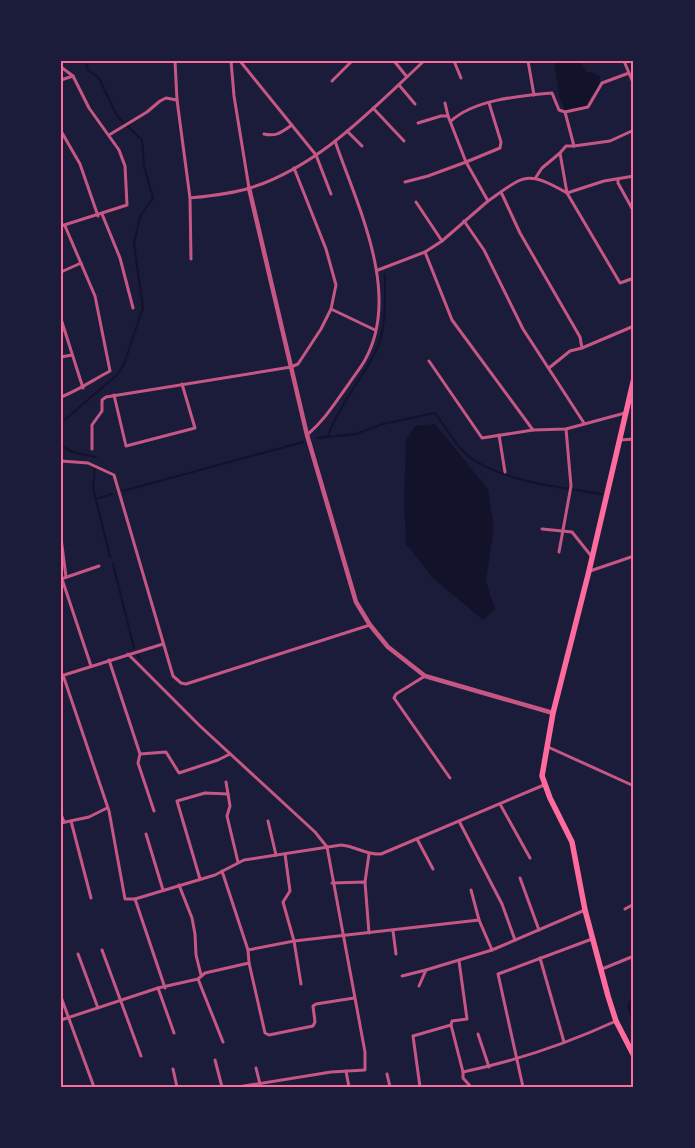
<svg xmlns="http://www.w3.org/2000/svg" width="695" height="1148" viewBox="0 0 695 1148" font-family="Montserrat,sans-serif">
  <rect width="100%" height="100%" fill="#1b1b3a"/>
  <g fill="#12122b">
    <polygon points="554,61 580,61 587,72 594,73 600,77 598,90 592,94 586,106 565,110 560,100"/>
    <polygon points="435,424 488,489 494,528 486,581 495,609 483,620 433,578 406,544 404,502 406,440 415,426"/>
    <polygon points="634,992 634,1027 627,1006"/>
  </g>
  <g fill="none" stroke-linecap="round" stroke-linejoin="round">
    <g stroke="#12122b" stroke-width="2">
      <polyline points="61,423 118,374 124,364 143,308 134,244 140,217 153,198 144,166 142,140 117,116 99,78 88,70 85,61"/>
      <path d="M 328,436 C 339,406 359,383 374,355 C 387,330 385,301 385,274"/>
      <path d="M 317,438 L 356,434 L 383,424 L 435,413 C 446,427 457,449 472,459 C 510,483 559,487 602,494"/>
      <polyline points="61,446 75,453 96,457"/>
      <polyline points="95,468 93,488 110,557"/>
      <polyline points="123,491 303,442"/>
      <polyline points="96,499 112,494"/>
      <polyline points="113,564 134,648"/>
      <polyline points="137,655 141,660"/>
    </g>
    <g stroke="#c65784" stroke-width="3">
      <path d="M 175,61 L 177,100 L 190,198 C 210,196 231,194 250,188 C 320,166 372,109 424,61"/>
      <polyline points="231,61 234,96 249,188"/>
      <polyline points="240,61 316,155 331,194"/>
      <polyline points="394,61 407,77"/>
      <polyline points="454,61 461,78"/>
      <polyline points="528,61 534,95"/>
      <polyline points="624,61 634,85"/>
      <polyline points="61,67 73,76 89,108 119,150 125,166 127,205 61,226"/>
      <polyline points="629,73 602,83 588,107 565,112 574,146 566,146 560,153 567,193 620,283 634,278"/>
      <polyline points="61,80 73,76"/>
      <polyline points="332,81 352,61"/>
      <polyline points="399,85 415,104"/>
      <polyline points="445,103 448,116"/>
      <polyline points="373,108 404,141"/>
      <path d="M 451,121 C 475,99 521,96 552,93 L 559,110 L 565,112"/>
      <polyline points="418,123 441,116 448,116 466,162 500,148 501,142 489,103"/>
      <polyline points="61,131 80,164 98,216"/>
      <polyline points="347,131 362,146"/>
      <path d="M 264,134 C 276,137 282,132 292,125"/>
      <polyline points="109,135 147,112 160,101 166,98 177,100"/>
      <polyline points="574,146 610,141 634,130"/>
      <polyline points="536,177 542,168 560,153"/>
      <polyline points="618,179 618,183 634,212"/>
      <path d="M 405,182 L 428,176 L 466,162 L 488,201 C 525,175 526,170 567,193 L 604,181 L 634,176"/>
      <polyline points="501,192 520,233 580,337 582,348 634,326"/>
      <polyline points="190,198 191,259"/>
      <polyline points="416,202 442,241"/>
      <polyline points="102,214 120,258 133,308"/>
      <polyline points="464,221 484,250 523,329 584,423"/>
      <polyline points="425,252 452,320 533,430"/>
      <polyline points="378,270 425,252 442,241 488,201"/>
      <polyline points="61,272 81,263"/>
      <polyline points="331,309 375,330"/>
      <polyline points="61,319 83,388"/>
      <polyline points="61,357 72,355"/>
      <polyline points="429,361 482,438 533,430 566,429 625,413"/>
      <polyline points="549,368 570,351 582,348"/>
      <polyline points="114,395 126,446 195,428 182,384"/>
      <path d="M 61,397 C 79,390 93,380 110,371 L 95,296 L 65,226"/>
      <path d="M 307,435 C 324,421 335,403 348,385 C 353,377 360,369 365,360 C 402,294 357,205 335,141"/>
      <polyline points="499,435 505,472"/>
      <polyline points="620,440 634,439"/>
      <polyline points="92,449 92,425 102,411 102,400 106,397 291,367 298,364 321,329 331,309 336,285 326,249 294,168"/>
      <polyline points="61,461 88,463 114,475 173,676 181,683 186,684 370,625"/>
      <polyline points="542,529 572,532 592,557"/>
      <polyline points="61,538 66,577"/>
      <polyline points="559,552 571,486 566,429"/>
      <polyline points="590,571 634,556"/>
      <polyline points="64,578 99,566"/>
      <polyline points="62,579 91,666"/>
      <polyline points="128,654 200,726 315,832 327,847 365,1052 365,1070 331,1072 238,1087"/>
      <polyline points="109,660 140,754 138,763 154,811"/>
      <path d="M 63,675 L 109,811 L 125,899 L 135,899 L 215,875 L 244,860 L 341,845 C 355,846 366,855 381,854 L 544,785"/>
      <polyline points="61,676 163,644"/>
      <polyline points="425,676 396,694 394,698 450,778"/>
      <polyline points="548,747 634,786"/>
      <polyline points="140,754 166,752 179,773 218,760 230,754"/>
      <polyline points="226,782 230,806 227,816 238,862"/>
      <polyline points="500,804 530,858"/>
      <polyline points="61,814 64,822"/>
      <polyline points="71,821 91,898"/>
      <polyline points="268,821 276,855"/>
      <polyline points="459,821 502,904 515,940"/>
      <polyline points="61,823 89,817 107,808"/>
      <polyline points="146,834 163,890"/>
      <polyline points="417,839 433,869"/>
      <polyline points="285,854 290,891 283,902 294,941 301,984"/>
      <polyline points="222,871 248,950"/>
      <polyline points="520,878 539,930"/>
      <polyline points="200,879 177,801 205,793 228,794"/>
      <polyline points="365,882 369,854"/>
      <polyline points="332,883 365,882 369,933"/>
      <polyline points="179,885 192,918 195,934 196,955 201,975"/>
      <polyline points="471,890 479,920"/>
      <polyline points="135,899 165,988"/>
      <polyline points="625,909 634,904"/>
      <polyline points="393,931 396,954"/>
      <polyline points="102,950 141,1056"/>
      <polyline points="78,954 98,1008"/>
      <polyline points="540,958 564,1042"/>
      <polyline points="459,961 467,1019 452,1021 451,1025 463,1072 463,1078 471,1087"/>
      <polyline points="249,963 265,1033 269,1035 313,1026 315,1022 313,1006 316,1004 354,998"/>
      <polyline points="602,969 634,956"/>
      <polyline points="402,976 426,970"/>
      <polyline points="198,979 223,1042"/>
      <polyline points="419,986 426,970 492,950"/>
      <polyline points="158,988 174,1033"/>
      <polyline points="61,997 94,1087"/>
      <polyline points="61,1020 158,988 198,979 205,973 249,963 248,950 294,941 479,920 492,950 585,910"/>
      <polyline points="478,1034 489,1067"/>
      <polyline points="215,1060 222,1087"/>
      <polyline points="256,1068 260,1084"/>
      <polyline points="173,1069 177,1087"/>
      <polyline points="346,1071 349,1087"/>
      <path d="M 463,1072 C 516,1061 568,1043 616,1021"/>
      <polyline points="387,1074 390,1087"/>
      <polyline points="420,1087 413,1036 451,1025"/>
      <polyline points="523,1087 498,974 592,939"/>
    </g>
    <polyline stroke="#c65784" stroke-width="4.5" points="249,188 307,435 356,602 370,625 388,647 425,676 553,713"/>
    <polyline stroke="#ff6b9d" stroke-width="5.5" points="634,378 589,571 553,713 542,776 550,798 572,842 585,910 608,996 616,1021 634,1056"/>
  </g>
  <rect width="695" height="1148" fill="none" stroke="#1b1b3a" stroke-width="125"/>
  <rect x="62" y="62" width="570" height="1024" fill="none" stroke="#ff6b9d" stroke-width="2"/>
</svg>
